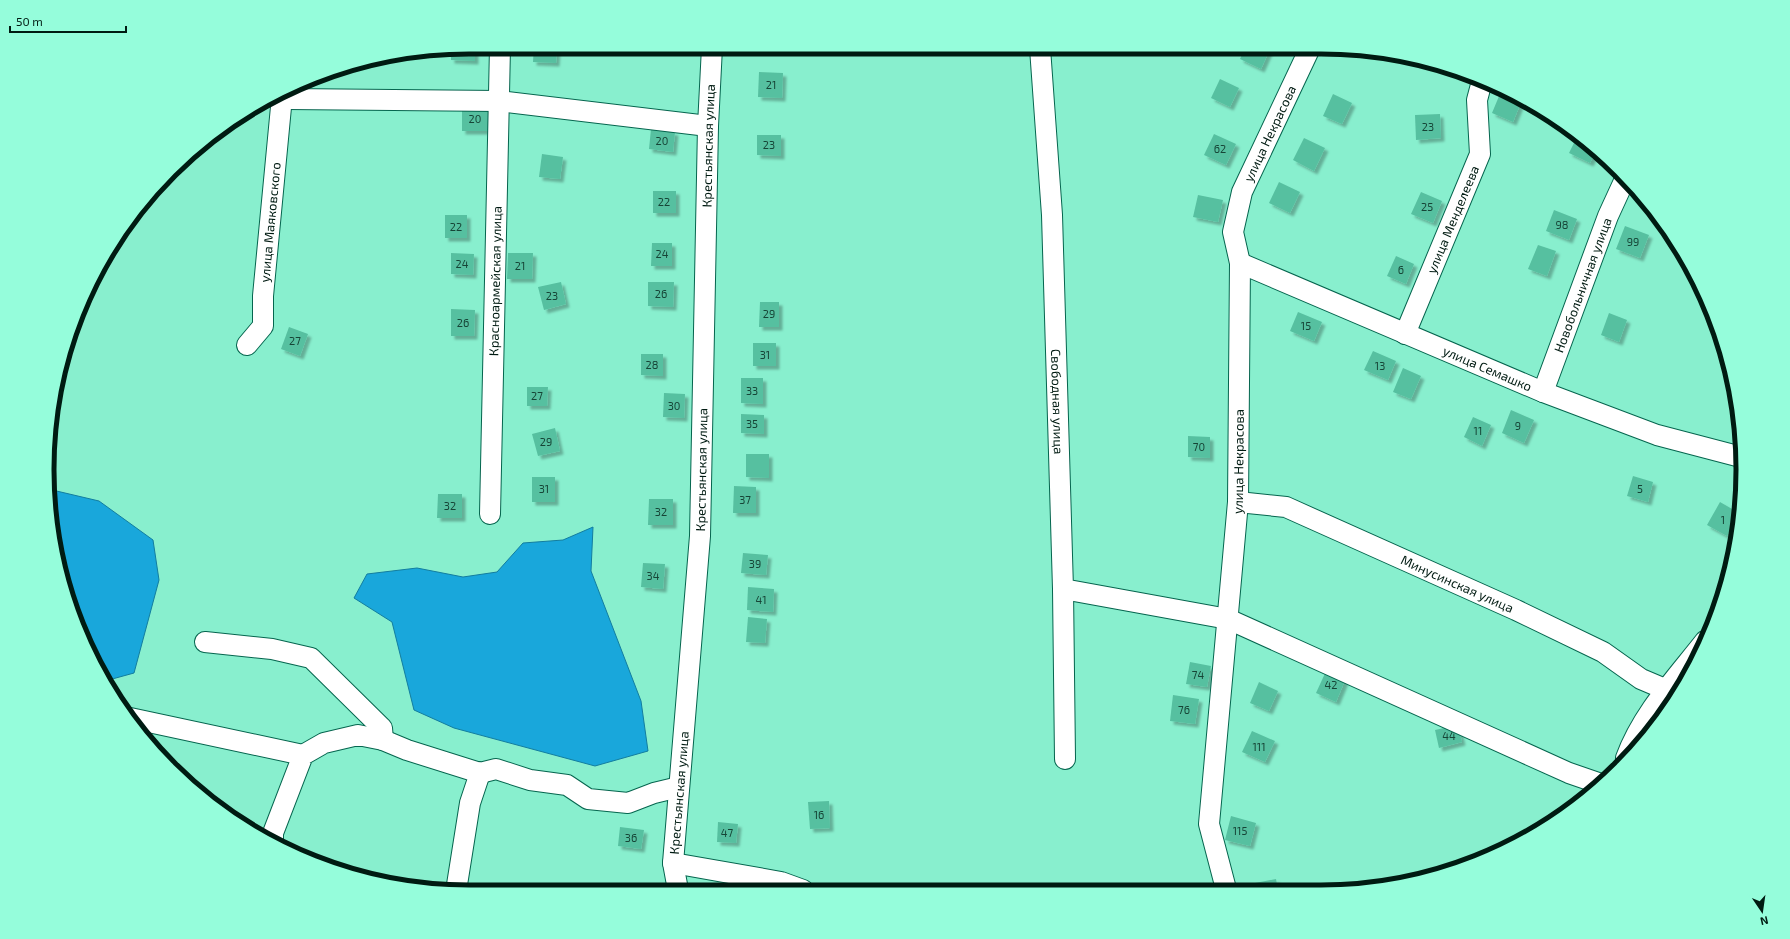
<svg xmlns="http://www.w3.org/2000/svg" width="1790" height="939" viewBox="0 0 1790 939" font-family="'Exo 2',sans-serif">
  <defs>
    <filter id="shadow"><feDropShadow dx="3.5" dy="3.5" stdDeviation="1" flood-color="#0004"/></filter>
  </defs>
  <rect width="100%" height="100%" fill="#88efce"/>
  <g fill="#19a7db" stroke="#127d9f">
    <polygon points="48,489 99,501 153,540 159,580 134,673 105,681 90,656 61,579"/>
    <polygon points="593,527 591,571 641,701 648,751 595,766 454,728 414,710 392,622 354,598 367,574 417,568 463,577 497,572 523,543 563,540"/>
  </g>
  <g fill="#57c0a0" filter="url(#shadow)">
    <polygon points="470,47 475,47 475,61 451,60 451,49"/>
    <polygon points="534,47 557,47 556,63 533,62"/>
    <polygon points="1245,48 1270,49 1261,69 1240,59"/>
    <polygon points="759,72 783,73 782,98 758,97"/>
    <polygon points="1220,79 1239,88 1230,107 1211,98"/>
    <polygon points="1502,89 1522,100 1513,122 1492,113"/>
    <polygon points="1333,94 1352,103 1342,124 1323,116"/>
    <rect x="462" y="108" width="26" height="23"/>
    <polygon points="1440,114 1441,138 1416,140 1415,115"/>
    <polygon points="651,129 675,132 673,152 649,149"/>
    <polygon points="1214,134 1236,144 1226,165 1204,155"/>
    <polygon points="757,135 781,135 781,156 757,155"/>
    <polygon points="1578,135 1596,151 1590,163 1569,153"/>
    <polygon points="1304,138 1325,148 1314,171 1293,160"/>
    <polygon points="542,154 563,157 560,179 539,177"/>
    <polygon points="1279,182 1300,192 1290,213 1269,203"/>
    <rect x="653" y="191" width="23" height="22"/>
    <polygon points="1421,192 1442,201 1433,223 1411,214"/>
    <polygon points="1198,195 1223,200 1218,222 1193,217"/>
    <polygon points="1554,210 1577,219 1569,240 1546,231"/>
    <rect x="445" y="215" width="22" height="23"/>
    <polygon points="1625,226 1649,235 1640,258 1616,249"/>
    <polygon points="652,243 672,243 672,266 651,266"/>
    <polygon points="1538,245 1556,251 1547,276 1528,269"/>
    <polygon points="451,253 474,254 473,275 451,274"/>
    <polygon points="508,253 533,253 532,279 507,279"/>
    <polygon points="1396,256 1414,264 1406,284 1387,276"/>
    <polygon points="561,282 566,304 544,310 538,287"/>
    <polygon points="648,282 674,282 673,307 648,306"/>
    <polygon points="760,302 779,302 779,327 759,327"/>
    <polygon points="451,309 475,310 474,336 451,336"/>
    <polygon points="1298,312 1322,322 1314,341 1290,331"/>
    <polygon points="1609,313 1627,320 1619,342 1601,335"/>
    <polygon points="289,327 308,334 300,356 281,349"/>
    <rect x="753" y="343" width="23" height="23"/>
    <polygon points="1373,351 1396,361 1388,380 1364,370"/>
    <polygon points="641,354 663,354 663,376 641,375"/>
    <polygon points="1403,368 1421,376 1411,399 1393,392"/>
    <polygon points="741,378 763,378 763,404 741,403"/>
    <polygon points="527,387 548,387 547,406 527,406"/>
    <polygon points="664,393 685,394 684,418 663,417"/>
    <polygon points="1511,410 1534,420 1524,443 1502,433"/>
    <polygon points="741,414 764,415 764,434 741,433"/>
    <polygon points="1473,417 1491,425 1482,446 1464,437"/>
    <polygon points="555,428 560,451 538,456 532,434"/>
    <polygon points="1188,436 1210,437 1210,458 1188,457"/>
    <polygon points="746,454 769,454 769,478 746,477"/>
    <polygon points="1633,476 1653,482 1648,502 1627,496"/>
    <rect x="532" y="477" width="23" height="25"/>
    <polygon points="734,486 756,487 756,513 733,513"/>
    <polygon points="438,494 462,494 462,518 437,518"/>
    <polygon points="649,499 673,499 673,525 648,525"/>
    <polygon points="1720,502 1739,513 1727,536 1707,525"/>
    <polygon points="743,553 768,555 766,575 741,573"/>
    <polygon points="643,563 665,564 663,589 641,587"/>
    <polygon points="748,587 774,589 773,612 747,610"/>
    <polygon points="748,617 767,619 765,643 746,642"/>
    <polygon points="1190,662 1211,666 1207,687 1186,684"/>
    <polygon points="1327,669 1346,678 1336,702 1316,693"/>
    <polygon points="1259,682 1278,691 1269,711 1250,703"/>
    <polygon points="1173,695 1199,699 1195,724 1170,721"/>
    <polygon points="1458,725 1462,742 1439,748 1435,730"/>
    <polygon points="1252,731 1275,741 1265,762 1242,752"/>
    <polygon points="829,801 830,828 810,829 808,802"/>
    <polygon points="1231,816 1256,823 1250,846 1225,840"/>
    <polygon points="718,822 738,824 736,843 717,842"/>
    <polygon points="620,827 644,830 641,849 618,846"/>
    <polygon points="1276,879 1278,889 1255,889 1255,883"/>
  </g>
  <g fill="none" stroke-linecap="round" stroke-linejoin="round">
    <g stroke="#05654e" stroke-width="22">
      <g id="minor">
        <path id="s1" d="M 1040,48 L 1052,215 L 1063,589 L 1228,619 L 1569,773 L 1598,783"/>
        <polyline points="284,92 288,99 499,101 708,126"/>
        <path id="s2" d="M 1240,263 L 1543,392 L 1657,435 L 1741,457"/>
        <path id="s3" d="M 1405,334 L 1480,154 L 1477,100 L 1482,81"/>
        <path id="s4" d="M 247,345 L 263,326 L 263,296 L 281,107 L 279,94"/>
        <path id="s5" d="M 1543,392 L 1608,216 L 1625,179"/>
        <path id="s6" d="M 1238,502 L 1286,507 L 1516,610 L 1603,652 L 1641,679 L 1667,690"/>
        <path id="s7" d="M 490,514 L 500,47"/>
        <polyline points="1063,589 1065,759"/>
        <polyline points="205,642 272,649 311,658 382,728 383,740"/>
        <polyline points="130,718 303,755"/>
        <path d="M 1626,758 C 1642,714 1676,678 1705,641"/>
        <polyline points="273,842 273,833 303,755 324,743 358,735 383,740 407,750 480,773 496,769 530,780 567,785 588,799 628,803 654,793 679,787"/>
        <polyline points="673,863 781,882 803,890"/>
        <path id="s8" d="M 1226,889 L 1209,824 L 1238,502 L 1240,263 L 1233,232 L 1242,192 L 1310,48"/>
        <path id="s9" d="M 678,890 L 673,863 L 700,536 L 708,126 L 712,47"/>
        <polyline points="456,891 470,803 480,773"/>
      </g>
    </g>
    <polyline stroke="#56a189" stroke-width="2.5" stroke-dasharray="1 3" stroke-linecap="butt" points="1735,437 1736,399"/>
    <use href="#minor" stroke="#fff" stroke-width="20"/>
  </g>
  <g text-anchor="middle" stroke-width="3" stroke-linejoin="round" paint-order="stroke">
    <g font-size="11" fill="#164436">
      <text x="771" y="89">21</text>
      <text x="475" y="123">20</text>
      <text x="1428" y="131">23</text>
      <text x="662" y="145">20</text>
      <text x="769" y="149">23</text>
      <text x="1220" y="153">62</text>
      <text x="664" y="206">22</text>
      <text x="1427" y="211">25</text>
      <text x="1562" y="229">98</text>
      <text x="456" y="231">22</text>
      <text x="1633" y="246">99</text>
      <text x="662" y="258">24</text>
      <text x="462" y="268">24</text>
      <text x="520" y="270">21</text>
      <text x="1401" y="274">6</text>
      <text x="661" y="298">26</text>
      <text x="552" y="300">23</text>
      <text x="769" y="318">29</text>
      <text x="463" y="327">26</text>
      <text x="1306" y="330">15</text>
      <text x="295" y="345">27</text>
      <text x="765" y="359">31</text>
      <text x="652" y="369">28</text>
      <text x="1380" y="370">13</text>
      <text x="752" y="395">33</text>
      <text x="537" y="400">27</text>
      <text x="674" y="410">30</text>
      <text x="752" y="428">35</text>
      <text x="1518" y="430">9</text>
      <text x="1478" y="435">11</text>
      <text x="546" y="446">29</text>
      <text x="1199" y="451">70</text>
      <text x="544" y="493">31</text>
      <text x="1640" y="493">5</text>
      <text x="745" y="504">37</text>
      <text x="450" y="510">32</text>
      <text x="661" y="516">32</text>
      <text x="1723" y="524">1</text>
      <text x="755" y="568">39</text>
      <text x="653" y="580">34</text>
      <text x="761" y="604">41</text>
      <text x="1198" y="679">74</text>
      <text x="1331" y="689">42</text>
      <text x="1184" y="714">76</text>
      <text x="1449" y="740">44</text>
      <text x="1259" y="751">111</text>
      <text x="819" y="819">16</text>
      <text x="1240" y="835">115</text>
      <text x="727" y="837">47</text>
      <text x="631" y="842">36</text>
    </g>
    <g font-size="13" fill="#001b12" stroke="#95fddb">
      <text dy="5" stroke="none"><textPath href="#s8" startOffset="767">улица Некрасова</textPath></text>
      <text dy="5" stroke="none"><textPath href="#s9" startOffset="746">Крестьянская улица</textPath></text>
      <text dy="5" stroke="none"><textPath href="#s3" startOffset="124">улица Менделеева</textPath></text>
      <text dy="5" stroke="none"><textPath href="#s4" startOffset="129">улица Маяковского</textPath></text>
      <text dy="5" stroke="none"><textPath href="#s7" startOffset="233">Красноармейская улица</textPath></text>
      <text dy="5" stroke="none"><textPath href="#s5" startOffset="114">Новобольничная улица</textPath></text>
      <text dy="5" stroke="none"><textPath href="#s2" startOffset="269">улица Семашко</textPath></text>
      <text dy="5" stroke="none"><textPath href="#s1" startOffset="354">Свободная улица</textPath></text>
      <text dy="5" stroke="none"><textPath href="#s8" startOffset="431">улица Некрасова</textPath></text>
      <text dy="5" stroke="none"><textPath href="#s9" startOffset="422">Крестьянская улица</textPath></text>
      <text dy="5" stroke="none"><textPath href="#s6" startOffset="236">Минусинская улица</textPath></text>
      <text dy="5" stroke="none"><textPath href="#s9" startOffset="98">Крестьянская улица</textPath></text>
    </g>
  </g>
  <path d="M0 0H1790V939H0ZM469 54H1321A415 415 0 0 1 1736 469V470A415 415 0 0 1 1321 885H469A415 415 0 0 1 54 470V469A415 415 0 0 1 469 54Z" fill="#95fddb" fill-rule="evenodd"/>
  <path fill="none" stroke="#001b12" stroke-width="5" d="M469 54H1321A415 415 0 0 1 1736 469V470A415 415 0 0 1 1321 885H469A415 415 0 0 1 54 470V469A415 415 0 0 1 469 54Z"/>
  <g transform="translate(1762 911) rotate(167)" stroke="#95fddb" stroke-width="3" paint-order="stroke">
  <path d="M0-3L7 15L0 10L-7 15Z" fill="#001b12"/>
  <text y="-6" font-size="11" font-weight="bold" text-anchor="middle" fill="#001b12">N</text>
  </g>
  <path d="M10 26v6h116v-6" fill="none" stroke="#001b12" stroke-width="2"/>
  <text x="16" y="26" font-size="12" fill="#001b12" stroke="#95fddb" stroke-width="3" paint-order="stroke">50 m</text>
</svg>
